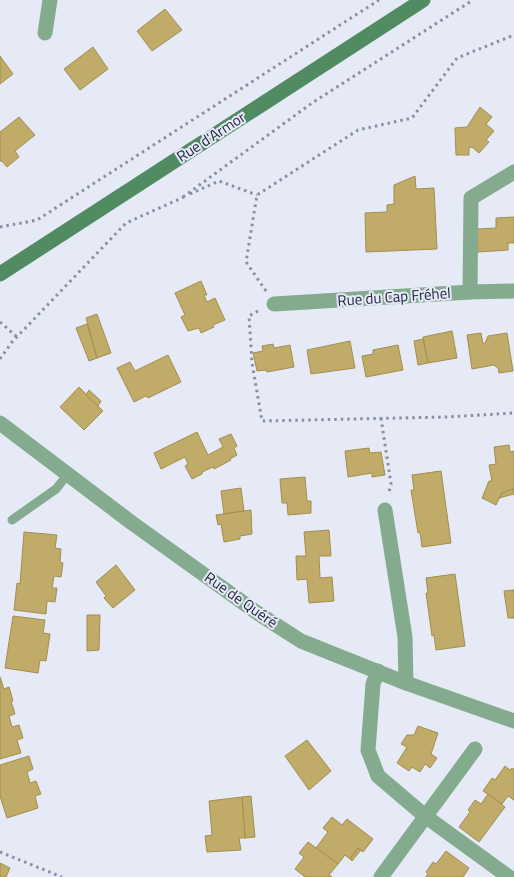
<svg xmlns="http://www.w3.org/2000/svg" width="514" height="877" viewBox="0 0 514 877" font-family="'Titillium Web',sans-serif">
  <rect width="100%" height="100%" fill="#e6eaf7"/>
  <g fill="#c1ab69" stroke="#a38e4d">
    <polygon points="165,9 182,30 152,51 137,31"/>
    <polygon points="93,47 108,69 80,90 64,69"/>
    <polygon points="0,56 13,74 0,84"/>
    <polygon points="480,107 492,117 486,124 494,131 486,140 489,142 479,153 472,147 469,148 469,155 456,155 455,128 467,127"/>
    <polygon points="19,117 35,135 15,151 19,157 7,167 2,161 0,161 0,132"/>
    <polygon points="415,176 416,189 434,188 437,249 366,252 365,213 387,212 387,205 394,204 394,185"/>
    <polygon points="514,217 514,243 508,243 508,250 478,252 477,229 496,228 496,218"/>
    <polygon points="201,281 207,295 204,295 207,302 215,298 225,320 213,325 214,327 201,333 199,328 188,331 181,317 185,315 175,293"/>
    <polygon points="97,314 111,353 97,358 86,318"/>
    <polygon points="87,324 97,358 89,361 76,328"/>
    <polygon points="452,331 457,358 428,363 423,337"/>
    <polygon points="481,333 483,344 485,343 488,336 507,333 513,371 499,373 498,368 494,365 472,369 467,335"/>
    <polygon points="423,339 428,363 418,365 414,341"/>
    <polygon points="350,341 355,368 311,374 307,350"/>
    <polygon points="273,344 274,348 290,345 294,367 267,372 266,370 257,371 253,353 263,351 262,346"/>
    <polygon points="398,345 403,370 366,377 362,356 373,354 373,350"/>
    <polygon points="168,355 181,382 148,398 146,396 134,402 117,368 130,362 135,371"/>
    <polygon points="79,387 103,411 84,430 60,407"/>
    <polygon points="89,390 101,401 98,406 86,395"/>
    <polygon points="197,432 208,455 223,447 219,439 231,434 237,446 234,448 237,455 230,459 231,460 214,469 213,467 202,472 202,474 192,479 185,466 188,464 185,457 161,469 154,453"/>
    <polygon points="509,445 510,452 514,451 514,490 502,493 496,505 482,498 489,481 492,481 489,465 496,464 494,447"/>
    <polygon points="369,448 370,453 381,452 385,475 372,477 372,473 348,477 345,451"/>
    <polygon points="441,471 451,543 422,547 420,532 418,533 411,490 414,490 412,475"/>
    <polygon points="305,477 307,501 311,501 311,513 288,515 287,503 282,503 280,479"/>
    <polygon points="241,488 244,511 224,514 221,491"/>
    <polygon points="513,489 514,494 499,498 502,493"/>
    <polygon points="251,510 252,534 240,536 240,539 224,542 221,524 218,525 216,515"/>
    <polygon points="329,530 331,556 319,556 320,578 332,577 334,601 309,603 307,579 297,580 296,556 306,556 304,532"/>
    <polygon points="24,532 57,535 55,548 61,549 60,562 63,563 61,577 54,576 52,588 57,588 55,602 47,601 46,614 14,610 17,583 20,584"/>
    <polygon points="116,565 135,590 113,608 104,598 106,596 96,582"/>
    <polygon points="455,574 465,646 436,650 434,635 432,636 426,593 428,593 426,578"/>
    <polygon points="514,590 514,618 508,618 504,591"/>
    <polygon points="87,615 100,615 99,650 87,651"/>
    <polygon points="13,616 45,620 43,633 50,634 46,661 40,660 38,673 5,668"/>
    <polygon points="0,677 4,689 9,687 13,701 11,701 15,714 9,716 12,727 19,725 23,738 17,740 21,753 0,759"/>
    <polygon points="418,726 438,733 431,754 437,758 430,768 425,764 420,772 412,767 409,771 397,763 407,747 401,744 407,735 414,735"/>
    <polygon points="307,740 331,771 309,790 285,756"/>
    <polygon points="29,756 33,769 27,772 30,783 36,781 41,794 35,796 38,808 7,818 0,796 0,765"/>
    <polygon points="505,766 510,770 512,768 514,769 514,800 508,796 502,804 483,791 492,778 495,780"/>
    <polygon points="488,794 505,807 479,842 459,827 470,812 468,810 475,800 481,804"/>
    <polygon points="251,796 255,837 245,838 242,797"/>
    <polygon points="242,797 245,838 239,838 241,850 207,852 205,836 212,835 209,801"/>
    <polygon points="332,817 342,825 347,819 373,839 363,852 358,848 350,859 345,855 338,864 316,848 328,832 323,828"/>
    <polygon points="308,842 338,864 329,875 332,877 305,877 295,869 304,857 299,853"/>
    <polygon points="358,848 361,850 352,861 350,859"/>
    <polygon points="446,851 469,868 463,877 426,877 428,874 426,872 433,862 436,864"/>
    <polygon points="0,863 10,868 6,877 0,877"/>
  </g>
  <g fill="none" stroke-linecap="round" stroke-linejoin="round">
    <g stroke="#898ea0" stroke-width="3" stroke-dasharray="2.5 4" stroke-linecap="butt">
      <polyline points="190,194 219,181 257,195"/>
      <polyline points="183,197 312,103 473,0"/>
      <polyline points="0,227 37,220 379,0"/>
      <polyline points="266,291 246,262 257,195 358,130 412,118 457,58 514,35"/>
      <polyline points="258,311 249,316 252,363 262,421 446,417 514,413"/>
      <polyline points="0,322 17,337"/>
      <polyline points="0,359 12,342 126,223 184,197"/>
      <polyline points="381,418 391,484 389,492"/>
      <polyline points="0,852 62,877"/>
    </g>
    <polyline stroke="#85ab8e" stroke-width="9" points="12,520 56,489 68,474"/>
    <g stroke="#85ab8e" stroke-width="15">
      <polyline points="45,33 50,0"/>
      <polyline points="470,292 471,198 514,172"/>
      <polyline points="274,304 470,292 514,291"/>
      <polyline points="0,423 132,523 256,612 301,641 406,683 514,721"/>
      <polyline points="385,510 405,637 406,683"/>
      <polyline points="378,671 373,684 368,750 378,776 425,816 509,877"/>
      <polyline points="381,877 475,749"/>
    </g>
    <polyline stroke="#508b61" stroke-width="15" points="0,274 423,0"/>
  </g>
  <g text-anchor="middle" stroke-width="4" stroke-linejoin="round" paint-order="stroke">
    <g font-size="15" fill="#20273e" stroke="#e6eaf7">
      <text transform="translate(211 137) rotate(-33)" y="5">Rue d'Armor</text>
      <text transform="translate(394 297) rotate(-4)" y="5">Rue du Cap Fréhel</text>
      <text transform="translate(241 600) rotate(35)" y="5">Rue de Quéré</text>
    </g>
  </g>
</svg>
